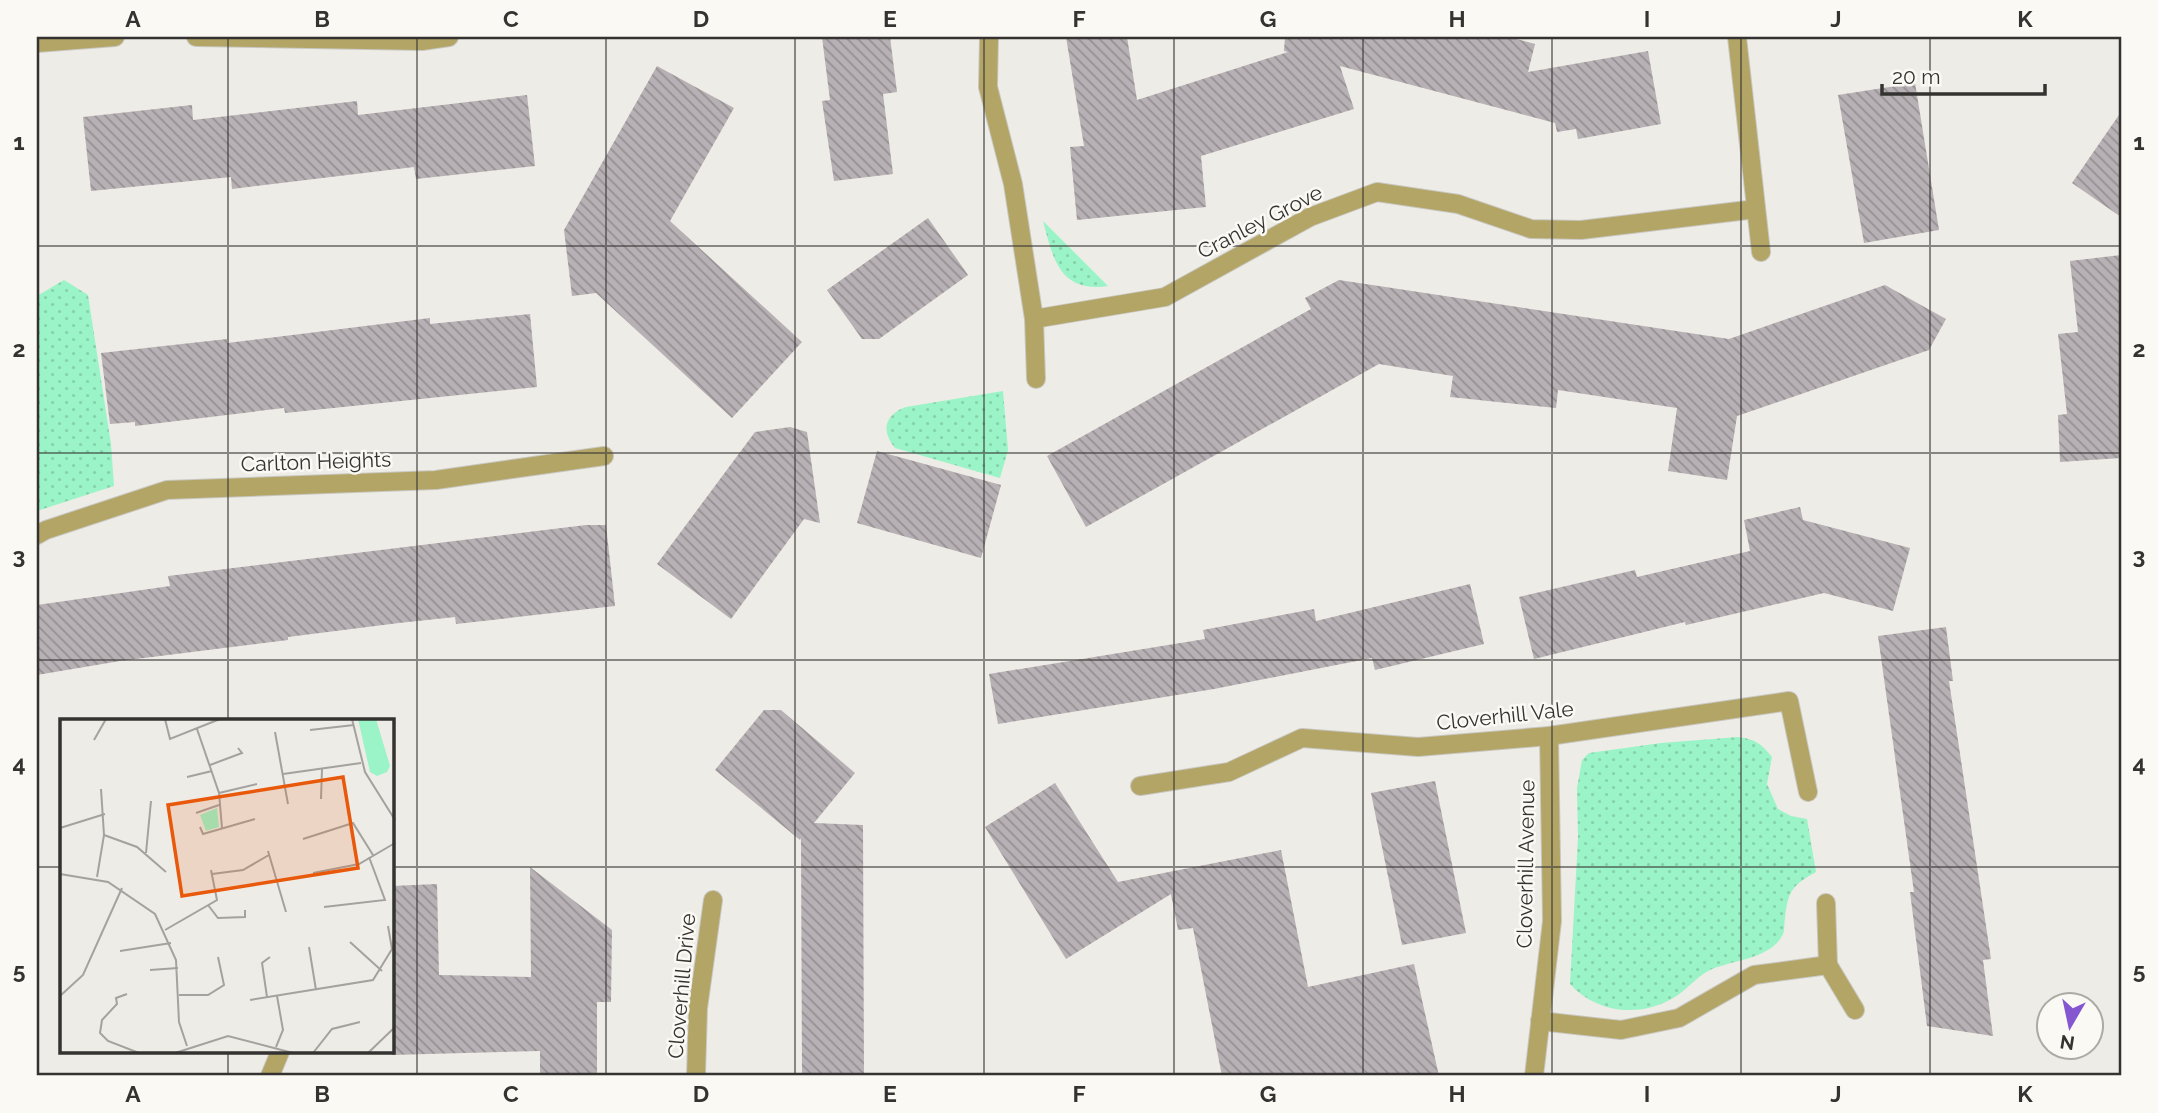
<svg xmlns="http://www.w3.org/2000/svg" width="2158" height="1113" viewBox="0 0 2158 1113" font-family="Raleway,sans-serif">
  <defs>
    <pattern id="green-dots" width="8" height="8" patternUnits="userSpaceOnUse" patternTransform="scale(1.75)"><rect width="8" height="8" fill="#9af4c7"/><path d="M2 2h.1M6 6h.1" fill="none" stroke="#85d2ab" stroke-width="1.8" stroke-linecap="round"/></pattern>
    <pattern id="building-back-hatch" width="6" height="6" patternUnits="userSpaceOnUse" patternTransform="scale(1.75)"><rect width="6" height="6" fill="#b7b0b4"/><path d="M-1 5l2 2M0 0l6 6M5-1l2 2" fill="none" stroke="#969093"/></pattern>
  </defs>
  <rect width="100%" height="100%" fill="#eeece6"/>
  <g fill="url(#green-dots)">
    <path d="M 1043,221 L 1108,286 C 1060,293 1053,259 1043,221 Z"/>
    <polygon points="64,280 88,295 111,444 114,486 37,511 37,296"/>
    <path d="M 1003,391 L 1008,450 L 1000,478 L 895,448 C 881,431 884,415 906,407 Z"/>
    <path d="M 1738,737 C 1755,739 1762,744 1772,757 L 1767,784 L 1778,809 L 1791,816 L 1807,819 L 1816,872 C 1793,885 1788,890 1785,918 C 1784,922 1785,930 1783,934 C 1772,958 1734,960 1712,969 C 1700,974 1689,987 1678,995 C 1644,1018 1598,1015 1570,984 L 1578,838 L 1577,788 L 1582,760 L 1589,753 L 1661,743 Z"/>
  </g>
  <g fill="url(#building-back-hatch)">
    <polygon points="822,37 890,37 897,92 883,94 893,174 834,181 822,101 830,100"/>
    <polygon points="1066,37 1127,37 1137,100 1288,52 1284,51 1285,37 1509,37 1535,44 1528,72 1648,51 1661,124 1578,139 1576,129 1557,132 1555,123 1340,66 1354,109 1201,156 1206,207 1077,220 1070,147 1084,146"/>
    <polygon points="657,66 734,108 670,221 802,342 732,418 596,293 572,296 564,230"/>
    <polygon points="1915,83 1939,230 1864,243 1838,95"/>
    <polygon points="527,95 535,166 416,179 414,167 232,189 231,177 91,191 83,117 192,105 193,120 357,101 358,115"/>
    <polygon points="2121,112 2121,217 2072,183"/>
    <polygon points="928,218 968,275 879,339 862,339 827,290"/>
    <polygon points="2121,255 2121,458 2060,462 2058,415 2067,414 2058,334 2078,332 2070,261"/>
    <polygon points="1339,280 1729,339 1885,285 1946,319 1929,350 1737,416 1727,480 1668,471 1677,408 1558,390 1556,408 1450,397 1453,376 1379,364 1086,527 1047,456 1311,309 1305,298"/>
    <polygon points="530,314 537,387 285,413 284,408 135,426 135,422 110,424 101,353 227,339 227,343 430,318 430,324"/>
    <polygon points="790,427 807,432 820,523 804,519 731,619 657,564 755,432"/>
    <polygon points="877,451 1001,485 981,558 857,523"/>
    <polygon points="1800,507 1803,520 1910,548 1893,611 1824,593 1686,625 1685,622 1534,659 1519,597 1635,570 1637,577 1750,551 1744,520"/>
    <polygon points="586,525 606,525 615,606 456,624 455,617 399,623 288,637 288,640 120,661 37,675 37,605 170,586 168,576"/>
    <polygon points="1470,584 1484,644 1375,670 1372,658 1214,689 998,724 989,674 1205,639 1203,630 1314,609 1316,621"/>
    <polygon points="1946,627 1953,681 1949,681 1991,959 1983,960 1993,1036 1927,1026 1910,892 1914,892 1878,636"/>
    <polygon points="764,710 781,710 855,773 814,823 863,825 864,1076 802,1076 801,838 800,840 715,770"/>
    <polygon points="1435,781 1466,933 1402,945 1371,793"/>
    <polygon points="1055,783 1118,882 1281,850 1308,987 1414,964 1439,1076 1222,1076 1193,928 1178,930 1171,894 1066,959 985,827"/>
    <polygon points="530,867 612,930 611,1002 597,1002 597,1076 540,1076 540,1051 392,1055 392,886 437,884 439,975 531,977"/>
  </g>
  <g fill="none" stroke-linecap="round" stroke-linejoin="round">
    <g stroke="#c9c7c2" stroke-width="20">
      <g id="minor">
        <polyline points="196,37 422,41 449,37"/>
        <polyline points="989,37 988,87 1013,184 1034,319 1036,379"/>
        <polyline points="1737,37 1761,252"/>
        <polyline points="37,43 115,37"/>
        <polyline points="1034,319 1165,297 1310,217 1377,192 1458,204 1531,229 1581,230 1756,209"/>
        <polyline points="37,535 46,530 167,490 436,480 604,456"/>
        <polyline points="1140,786 1229,772 1302,738 1418,747 1549,736 1789,701 1808,792"/>
        <polyline points="1826,903 1828,965 1855,1010"/>
        <polyline points="1540,1021 1621,1030 1679,1018 1754,975 1828,965"/>
        <polyline points="270,1076 280,1052"/>
        <polyline points="696,1076 698,1008 713,900"/>
        <polyline points="1534,1076 1552,921 1549,736"/>
      </g>
    </g>
    <use href="#minor" stroke="#b2a566" stroke-width="18"/>
  </g>
  <path fill="none" stroke="#343331" stroke-width="2" stroke-opacity="0.55" d="M 228,37 L 228,721M 417,37 L 417,1076M 606,37 L 606,1076M 795,37 L 795,1076M 984,37 L 984,1076M 1174,37 L 1174,1076M 1363,37 L 1363,1076M 1552,37 L 1552,1076M 1741,37 L 1741,1076M 1930,37 L 1930,1076M 37,246 L 2121,246M 37,453 L 2121,453M 37,660 L 2121,660M 37,867 L 61,867M 392,867 L 2121,867M 228,1052 L 228,1076"/>
  <g text-anchor="middle" stroke-width="5" stroke-linejoin="round" paint-order="stroke">
    <g font-size="21" fill="#343331" stroke="#fbf9f3">
      <text transform="translate(1260 222) rotate(-27)" y="7">Cranley Grove</text>
      <text transform="translate(316 462) rotate(-2)" y="7">Carlton Heights</text>
      <text transform="translate(1505 716) rotate(-6)" y="7">Cloverhill Vale</text>
      <text transform="translate(1526 864) rotate(-89)" y="7">Cloverhill Avenue</text>
      <text transform="translate(682 986) rotate(-85)" y="7">Cloverhill Drive</text>
    </g>
  </g>
  <g transform="translate(60 719)">
    <rect width="334" height="334" fill="#eeece6"/>
    <path d="M 298,0 L 316,0 L 330,47 L 327,53 L 317,57 L 310,53 ZM 157,89 L 159,108 L 146,112 L 140,96 Z" fill="#9af4c7"/>
    <path fill="none" stroke="#a4a29e" stroke-width="2" d="M 105,0 L 110,20 L 160,0M 292,0 L 305,53 L 335,101M 137,10 L 159,74 L 162,109M 250,11 L 294,6M 215,13 L 228,85M 34,21 L 46,0M 150,46 L 182,34 L 178,29M 223,55 L 301,44M 127,58 L 152,52M 159,74 L 197,65M 261,80 L 262,50M 136,94 L 159,86M 140,108 L 143,115 L 195,100M 0,109 L 45,95M 44,116 L 77,128 L 106,153M 243,120 L 293,104 L 313,136M 208,132 L 226,193M 86,134 L 91,82M 253,154 L 299,145 L 335,124M 0,155 L 48,163 L 95,195 L 116,241 L 119,303 L 127,327M 152,155 L 183,151 L 209,136M 37,158 L 44,116 L 41,70M 148,186 L 158,199 L 185,198 L 185,191M 264,188 L 325,181 L 309,138M 105,211 L 157,181 L 151,151M 290,223 L 322,252M 249,228 L 256,271M 60,232 L 111,224M 90,251 L 118,249M 67,275 L 56,279 L 57,285 L 42,301 L 40,314 L 48,322 L 79,334M 119,276 L 148,276 L 164,266 L 158,238M 0,277 L 23,256 L 62,169M 207,278 L 202,244 L 210,238M 190,281 L 313,261 L 332,230 L 328,207M 216,328 L 223,311 L 217,277M 115,334 L 168,317 L 233,334M 253,334 L 272,310 L 300,303M 308,334 L 335,308"/>
    <path fill="#e8590c" fill-opacity="0.15" stroke="#e8590c" stroke-width="3.5" d="M 283,58 L 298,149 L 122,177 L 108,86 Z"/>
    <rect width="334" height="334" fill="none" stroke="#343331" stroke-width="3.5"/>
  </g>
  <rect width="2158" height="1113" fill="none" stroke="#fbf9f3" stroke-width="77"/>
  <g transform="translate(2070 1026) rotate(189)"><circle r="33" fill="#fbf9f3" stroke="#abaaa5" stroke-width="2"/>
  <path d="M0-5L12 26L0 18L-12 26Z" fill="#8457d0"/>
  <text y="-10" font-size="19" font-weight="bold" text-anchor="middle" fill="#343331">N</text>
  </g>
  <path d="M1882 84v10h163v-10" fill="none" stroke="#343331" stroke-width="3.5"/>
  <text x="1892" y="84" font-size="21" fill="#343331" stroke="#fbf9f3" stroke-width="5" paint-order="stroke">20 m</text>
  <rect x="38" y="38" width="2082" height="1036" fill="none" stroke="#343331" stroke-width="2.5"/>
  <g font-size="23" text-anchor="middle" font-weight="bold" fill="#343331">
    <text x="133" y="27">A</text>
    <text x="322" y="27">B</text>
    <text x="511" y="27">C</text>
    <text x="701" y="27">D</text>
    <text x="890" y="27">E</text>
    <text x="1079" y="27">F</text>
    <text x="1268" y="27">G</text>
    <text x="1457" y="27">H</text>
    <text x="1647" y="27">I</text>
    <text x="1836" y="27">J</text>
    <text x="2025" y="27">K</text>
    <text x="19" y="150">1</text>
    <text x="2139" y="150">1</text>
    <text x="19" y="357">2</text>
    <text x="2139" y="357">2</text>
    <text x="19" y="564">3</text>
    <text x="2139" y="564">3</text>
    <text x="19" y="772">4</text>
    <text x="2139" y="772">4</text>
    <text x="19" y="979">5</text>
    <text x="2139" y="979">5</text>
    <text x="133" y="1102">A</text>
    <text x="322" y="1102">B</text>
    <text x="511" y="1102">C</text>
    <text x="701" y="1102">D</text>
    <text x="890" y="1102">E</text>
    <text x="1079" y="1102">F</text>
    <text x="1268" y="1102">G</text>
    <text x="1457" y="1102">H</text>
    <text x="1647" y="1102">I</text>
    <text x="1836" y="1102">J</text>
    <text x="2025" y="1102">K</text>
  </g>
</svg>
